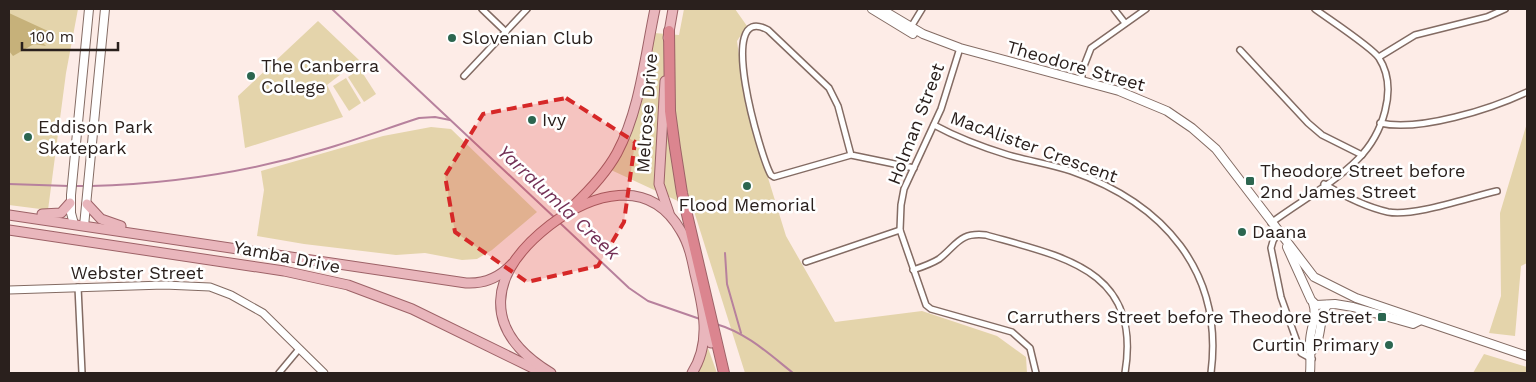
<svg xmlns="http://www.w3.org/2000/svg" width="1536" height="382" viewBox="0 0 1536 382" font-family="'Work Sans',sans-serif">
  <rect width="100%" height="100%" fill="#fdece7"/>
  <g fill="#e4d4ab">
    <polygon points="9,9 78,9 66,73 48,210 9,205"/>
    <polygon points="684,9 735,9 747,26 737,41 746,107 786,236 835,322 922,311 997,336 1026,357 1027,373 745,373 693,208 611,170 626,143 654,33 679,35"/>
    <polygon points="318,21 359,60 327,85 343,117 245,148 238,96"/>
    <polygon points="360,69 376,94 364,102 348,77"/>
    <polygon points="346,78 361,103 349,111 333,86"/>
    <polygon points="1527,123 1527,263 1521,266 1515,336 1489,333 1501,296 1500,213"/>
    <polygon points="431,127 451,129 537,212 492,250 477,259 462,260 425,253 396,255 304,244 257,236 264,190 261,171 383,136"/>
    <polygon points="708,348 717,373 695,373"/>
    <polygon points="1484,354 1527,367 1527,373 1473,373"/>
  </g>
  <polygon fill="#c6b17a" points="9,13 48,31 41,41 46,46 34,44 13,56 9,51"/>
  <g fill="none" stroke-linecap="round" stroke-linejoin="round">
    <g stroke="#b7819d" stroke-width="2">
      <polyline points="332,9 555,218"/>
      <polyline points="9,184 69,186"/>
      <polyline points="73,186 86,186"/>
      <path d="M 91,186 C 170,184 249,172 325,149 C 356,140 388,128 419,118 L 435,117 L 450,120"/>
      <polyline points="560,223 629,288 648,301 700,319"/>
      <polyline points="725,253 727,284 741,333"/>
      <path d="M 716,324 C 747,333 769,354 793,373"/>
    </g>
    <g stroke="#836b63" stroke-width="8">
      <g id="minor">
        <polyline points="482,9 506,32"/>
        <polyline points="1114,9 1125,23"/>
        <polyline points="911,27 922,9"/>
        <polyline points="960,48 941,109 904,189 901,205 900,230 926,305 931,309 1012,332 1030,348 1036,373"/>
        <polyline points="1240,50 1308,123 1322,135 1362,155"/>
        <polyline points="1379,57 1415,35 1487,17 1505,9"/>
        <polyline points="464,76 527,9"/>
        <polyline points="1082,81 1082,71 1091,48 1146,9"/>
        <path d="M 1380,123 C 1419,132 1491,109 1527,92"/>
        <path d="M 934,125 C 958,138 982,147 1008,155 C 1029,161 1050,164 1071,171 C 1163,203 1224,271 1211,373"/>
        <path d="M 851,155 L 838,106 L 829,88 L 768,30 C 714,0 761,158 771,175 L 774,177 L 851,155 L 914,168"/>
        <path d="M 1324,184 C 1344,196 1366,207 1388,212 C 1414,217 1470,197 1497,191"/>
        <path d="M 1271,223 C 1299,202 1333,184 1358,159 C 1382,135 1399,89 1379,58 C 1373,48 1327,18 1315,9"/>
        <polyline points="1278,233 1273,241 1271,248 1281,297 1301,353 1312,359"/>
        <polyline points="806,262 900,230"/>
        <path d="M 913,270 C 922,267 931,264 939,259 C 957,245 959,232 986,235 C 1064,257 1142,270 1125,373"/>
        <polyline points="78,287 82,373"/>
        <polyline points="279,373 299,349"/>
      </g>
    </g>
    <g stroke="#836b63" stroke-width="9">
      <polyline id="tertiary" points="9,290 164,285 210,287 231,295 263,313 324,373"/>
    </g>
    <g stroke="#836b63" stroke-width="10">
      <g id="secondary">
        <polyline points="872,9 913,34"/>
        <polyline points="881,9 923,34 960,48 1119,91 1167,111 1192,128 1216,149 1314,277 1356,298 1527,356"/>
        <polyline points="74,224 71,213 71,195 89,9"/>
        <polyline points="84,226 105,9"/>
        <polyline points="1287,247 1311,300 1316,305 1335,304 1353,307 1413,324 1419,321"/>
        <path d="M 1312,351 C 1323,338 1318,319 1327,305"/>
        <path d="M 1310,373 C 1311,362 1310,353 1310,342 C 1310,328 1318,316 1313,303"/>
      </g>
    </g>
    <g stroke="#9d6267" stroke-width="11">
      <g id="primary">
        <polyline points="668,38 673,9"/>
        <polyline points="665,81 659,184 669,213"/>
        <polyline points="87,204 101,219 121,226"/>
        <path d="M 573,206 C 590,190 606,173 617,153 C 640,110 645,56 655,9"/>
        <polyline points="42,214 61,213 70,203"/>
        <path d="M 9,215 L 466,283 C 484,284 499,278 512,264"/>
        <polyline points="9,230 284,271 348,285 412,309 543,373"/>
        <polyline points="708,327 711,343"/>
        <path d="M 551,373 C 480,330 488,273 550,225 C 591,194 649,175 681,231 C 689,244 692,259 695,274 C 703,307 712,342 692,373"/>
      </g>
    </g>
    <g stroke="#9d6267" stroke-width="12">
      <polyline id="motorway" points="669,31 670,111 675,148 682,193 724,373"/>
    </g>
    <use href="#minor" stroke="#fff" stroke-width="5"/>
    <use href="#tertiary" stroke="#fff" stroke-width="7"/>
    <use href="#secondary" stroke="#fff" stroke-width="8"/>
    <use href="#primary" stroke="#e9b6bc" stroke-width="9"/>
    <use href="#motorway" stroke="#db858f" stroke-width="10"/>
  </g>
  <path fill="#d62828" fill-opacity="0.2" stroke="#d62828" stroke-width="4" stroke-dasharray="10 6" stroke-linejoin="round" d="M 566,98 L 635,142 L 624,222 L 598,266 L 527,282 L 455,232 L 445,176 L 483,114 Z"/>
  <g fill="#2c6650" stroke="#fff" stroke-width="2">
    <circle cx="452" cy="38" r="5"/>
    <circle cx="251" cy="76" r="5"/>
    <circle cx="532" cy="120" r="5"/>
    <circle cx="28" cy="137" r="5"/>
    <rect x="1245" y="176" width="10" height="10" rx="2.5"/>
    <circle cx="747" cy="186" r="5"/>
    <circle cx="1242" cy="232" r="5"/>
    <rect x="1377" y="312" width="10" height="10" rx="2.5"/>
    <circle cx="1389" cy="345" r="5"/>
  </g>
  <g text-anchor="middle" stroke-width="5" stroke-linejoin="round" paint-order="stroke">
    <g font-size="18" fill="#2a201d" stroke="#fff" text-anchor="start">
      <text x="462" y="44">Slovenian Club</text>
      <text x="261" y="72">The Canberra<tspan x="261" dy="21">College</tspan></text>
      <text x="542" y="126">Ivy</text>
      <text x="38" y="133">Eddison Park<tspan x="38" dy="21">Skatepark</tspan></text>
      <text x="1260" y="177">Theodore Street before<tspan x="1260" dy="21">2nd James Street</tspan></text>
      <text x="747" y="211" text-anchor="middle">Flood Memorial</text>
      <text x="1252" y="238">Daana</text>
      <text x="1372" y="323" text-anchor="end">Carruthers Street before Theodore Street</text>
      <text x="1379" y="351" text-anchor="end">Curtin Primary</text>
    </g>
    <g font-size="18" fill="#2a201d" stroke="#fff">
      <text transform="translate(1076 66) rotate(16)" y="6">Theodore Street</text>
      <text transform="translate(647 113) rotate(-86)" y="6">Melrose Drive</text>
      <text transform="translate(916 124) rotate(-69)" y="6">Holman Street</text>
      <text transform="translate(1034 147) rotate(20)" y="6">MacAlister Crescent</text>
      <text transform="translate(287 257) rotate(11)" y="6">Yamba Drive</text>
      <text x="137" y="279">Webster Street</text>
    </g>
    <g font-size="19" font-style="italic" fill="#733056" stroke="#fff">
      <text transform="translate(559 202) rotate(43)" y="7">Yarralumla Creek</text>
    </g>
  </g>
  <rect width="1536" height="382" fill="none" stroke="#2a201d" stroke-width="20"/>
  <path d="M22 42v8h96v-8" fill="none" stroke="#2a201d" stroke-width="2.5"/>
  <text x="30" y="42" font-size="15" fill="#2a201d" stroke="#ffffff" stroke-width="4" paint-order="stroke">100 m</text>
</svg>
